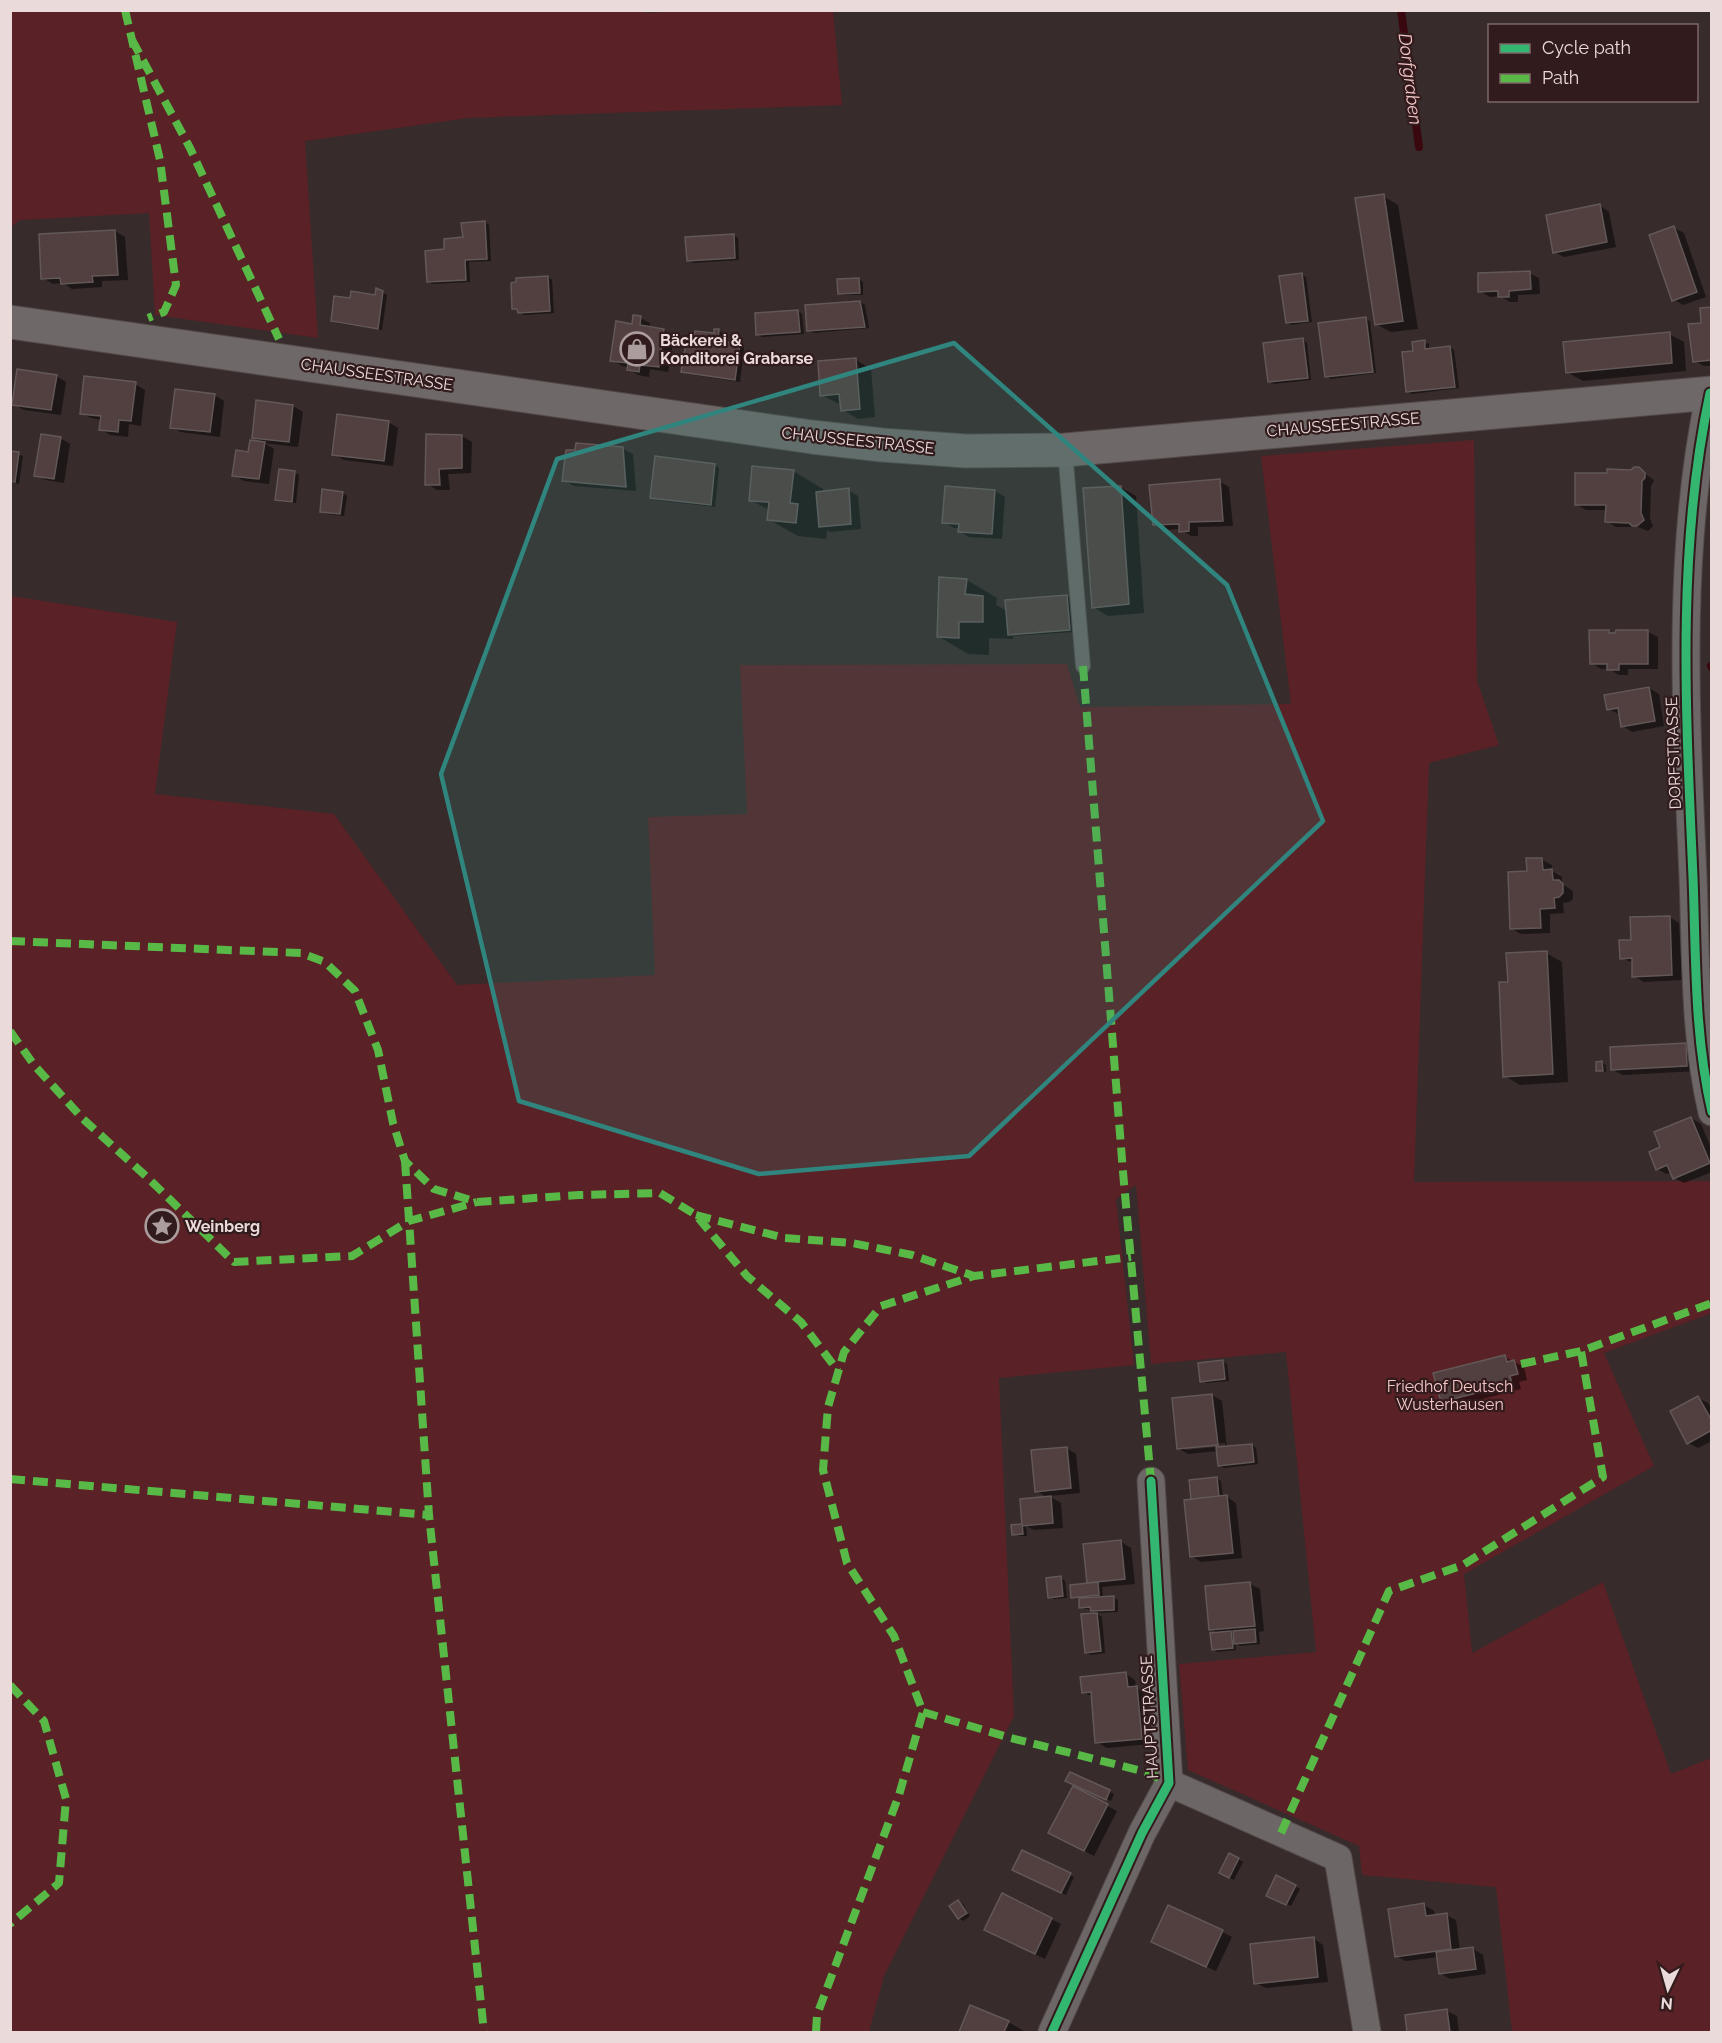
<svg xmlns="http://www.w3.org/2000/svg" width="1722" height="2043" viewBox="0 0 1722 2043" font-family="Raleway,sans-serif">
  <rect width="100%" height="100%" fill="#372b2b"/>
  <g fill="#5a2226">
    <polygon points="645,10 646,13 701,10 833,11 842,105 468,118 305,141 318,338 155,315 149,213 20,220 11,227 11,11"/>
    <polygon points="1474,440 1477,681 1499,745 1429,763 1414,1182 1711,1181 1712,1313 1604,1353 1654,1466 1464,1574 1472,1653 1603,1582 1671,1774 1711,1758 1711,2032 1512,2032 1496,1887 1362,1875 1359,1846 1188,1770 1179,1664 1316,1652 1286,1352 1151,1364 1136,1185 1116,1199 1134,1365 999,1378 1014,1716 884,1976 869,2032 11,2032 11,596 177,622 155,794 334,814 457,985 655,975 648,817 747,814 740,665 1067,664 1080,707 1291,704 1261,456"/>
  </g>
  <g fill="#0007" fill-rule="evenodd">
    <polygon points="1383,196 1398,205 1418,329 1391,332 1376,324"/>
    <polygon points="1600,206 1609,212 1616,247 1564,257 1554,252"/>
    <polygon points="485,222 489,225 491,261 469,262 470,282 432,284 428,281 446,250 464,239"/>
    <polygon points="1674,228 1684,233 1706,297 1683,305 1673,299"/>
    <polygon points="115,231 125,237 128,280 102,281 102,287 72,289 63,283 53,284 43,278 40,236"/>
    <polygon points="733,235 738,238 739,260 693,263 688,260"/>
    <polygon points="1529,273 1539,278 1540,294 1518,295 1518,302 1510,302 1500,296 1490,297 1480,291"/>
    <polygon points="1301,275 1306,277 1312,322 1291,325 1287,322"/>
    <polygon points="548,277 552,280 554,313 524,315 513,308"/>
    <polygon points="859,279 863,282 863,295 843,295 839,293"/>
    <polygon points="382,292 387,295 382,330 337,323 333,321 351,300 376,296"/>
    <polygon points="860,302 865,305 869,328 813,333 809,330"/>
    <polygon points="1712,309 1712,366 1704,366 1694,361 1703,324"/>
    <polygon points="798,311 802,314 804,334 762,337 758,335"/>
    <polygon points="640,318 650,323 649,328 664,330 674,336 668,372 650,369 649,377 638,375 629,369 629,367 622,366 612,360"/>
    <polygon points="1366,319 1370,321 1376,373 1331,379 1326,376"/>
    <polygon points="719,331 723,333 722,343 740,345 744,348 740,382 687,374 682,372"/>
    <polygon points="1669,334 1684,342 1686,371 1583,381 1567,372"/>
    <polygon points="1303,340 1307,343 1311,380 1274,384 1269,381"/>
    <polygon points="1424,342 1429,344 1429,350 1450,347 1454,350 1459,388 1412,394 1407,391 1415,352"/>
    <polygon points="856,360 871,369 875,417 858,419 843,410 842,403 837,403 822,395"/>
    <polygon points="56,376 66,382 61,415 24,410 14,404"/>
    <polygon points="135,384 145,390 141,426 129,424 128,437 110,435 101,429 102,420 91,418 81,413"/>
    <polygon points="214,395 224,401 220,437 181,432 171,427"/>
    <polygon points="293,406 303,412 298,447 263,443 253,437"/>
    <polygon points="388,422 398,428 393,466 344,460 334,454"/>
    <polygon points="462,436 472,442 471,473 448,474 450,490 437,490 427,484"/>
    <polygon points="60,438 70,444 64,483 46,480 36,475"/>
    <polygon points="264,443 274,449 269,484 244,481 234,475"/>
    <polygon points="623,449 633,454 636,491 574,486 564,480"/>
    <polygon points="10,453 23,456 19,484 10,482"/>
    <polygon points="656,457 715,465 719,468 715,507 656,500 651,497"/>
    <polygon points="1638,469 1654,480 1651,486 1650,519 1653,526 1648,531 1638,527 1616,527 1607,521 1607,510 1586,510 1576,504 1608,475"/>
    <polygon points="793,471 823,489 823,492 848,490 858,496 861,529 830,532 827,530 826,539 798,536 768,519 769,510 751,500"/>
    <polygon points="295,473 299,475 296,503 281,502 277,499"/>
    <polygon points="1219,481 1229,487 1233,526 1198,527 1198,536 1191,536 1181,529 1164,530 1154,524"/>
    <polygon points="1120,487 1136,496 1144,613 1108,616 1093,607"/>
    <polygon points="946,488 995,491 1005,497 1002,539 969,537 960,532 960,528 954,528 944,522"/>
    <polygon points="343,493 347,496 344,516 326,514 321,511"/>
    <polygon points="967,580 997,598 996,605 1007,611 1067,596 1071,599 1074,632 1013,636 1013,639 989,638 989,655 968,654 938,636"/>
    <polygon points="1608,632 1613,634 1648,632 1658,637 1658,669 1628,669 1628,675 1619,675 1609,669 1601,669 1591,663"/>
    <polygon points="1649,688 1659,694 1664,726 1632,732 1623,726 1621,715 1608,709"/>
    <polygon points="1542,860 1552,865 1552,871 1562,877 1562,884 1573,891 1573,899 1569,902 1563,903 1564,913 1550,914 1550,933 1521,934 1512,929 1529,873"/>
    <polygon points="1669,917 1679,923 1682,980 1644,982 1634,976 1633,963 1622,958 1632,941"/>
    <polygon points="1546,953 1562,962 1568,1082 1520,1085 1505,1076"/>
    <polygon points="1685,1044 1695,1050 1697,1071 1623,1075 1613,1070"/>
    <polygon points="1602,1063 1606,1065 1606,1072 1598,1070"/>
    <polygon points="1691,1118 1701,1124 1712,1150 1712,1172 1684,1183 1674,1178 1672,1172 1667,1174 1657,1169 1662,1148"/>
    <polygon points="1505,1357 1524,1367 1527,1380 1519,1382 1521,1389 1452,1407 1442,1401"/>
    <polygon points="1223,1362 1227,1364 1229,1381 1206,1383 1202,1381"/>
    <path d="M 1212,1395 L 1222,1401 L 1227,1448 L 1252,1445 L 1256,1448 L 1258,1464 L 1224,1468 L 1219,1465 L 1218,1451 L 1188,1454 L 1178,1448 ZM 1225,1443 L 1225,1446 L 1185,1450 L 1185,1447 Z"/>
    <polygon points="1698,1398 1708,1403 1712,1410 1712,1441 1698,1448 1688,1443"/>
    <polygon points="1066,1448 1076,1454 1080,1493 1049,1496 1061,1503 1063,1528 1034,1530 1026,1526 1027,1536 1018,1536 1013,1534 1022,1526 1024,1527 1021,1500 1048,1498 1037,1491"/>
    <polygon points="1217,1479 1221,1481 1223,1497 1227,1497 1236,1503 1242,1558 1201,1562 1191,1556 1192,1500 1191,1481"/>
    <polygon points="1121,1542 1131,1548 1135,1584 1102,1587 1103,1598 1113,1597 1118,1600 1118,1612 1096,1613 1092,1609 1085,1609 1081,1607 1080,1599 1072,1597 1093,1584 1088,1582"/>
    <polygon points="1061,1578 1065,1581 1067,1598 1054,1599 1050,1597"/>
    <polygon points="1250,1584 1260,1589 1264,1631 1259,1632 1260,1644 1240,1646 1236,1644 1236,1650 1217,1652 1213,1649 1217,1633 1211,1629"/>
    <polygon points="1097,1614 1102,1617 1105,1653 1091,1655 1086,1652 1083,1616"/>
    <polygon points="1126,1674 1135,1680 1136,1688 1146,1694 1151,1744 1107,1748 1097,1742 1093,1697 1083,1692"/>
    <polygon points="1071,1774 1114,1794 1111,1801 1072,1783"/>
    <polygon points="1073,1788 1117,1811 1094,1856 1060,1838"/>
    <polygon points="1022,1852 1074,1877 1066,1895 1018,1872"/>
    <polygon points="1230,1855 1243,1862 1234,1880 1221,1873"/>
    <polygon points="1276,1877 1300,1889 1291,1906 1272,1898"/>
    <polygon points="1002,1895 1061,1924 1045,1959 996,1935"/>
    <polygon points="958,1902 963,1904 970,1916 963,1921 959,1918"/>
    <polygon points="1424,1905 1434,1911 1435,1916 1446,1915 1456,1920 1460,1951 1473,1949 1483,1955 1486,1974 1450,1979 1440,1973 1438,1957 1406,1961 1396,1956"/>
    <polygon points="1222,1932 1232,1937 1216,1971 1163,1947"/>
    <polygon points="1314,1939 1323,1945 1328,1982 1266,1988 1256,1983"/>
    <polygon points="971,2007 1008,2022 1026,2032 961,2032"/>
    <polygon points="1447,2011 1457,2016 1459,2032 1409,2032 1406,2016"/>
  </g>
  <g fill="none" stroke-linecap="round" stroke-linejoin="round">
    <g stroke="#39080e" stroke-width="8">
      <polyline points="1401,10 1419,147"/>
      <polyline points="1711,666 1712,668"/>
    </g>
  </g>
  <g fill="#523f3f" stroke="#635858" stroke-width="1.5">
    <polygon points="1384,194 1403,321 1375,325 1355,198"/>
    <polygon points="1600,204 1607,242 1553,253 1546,215"/>
    <polygon points="485,221 487,259 465,260 466,280 427,282 425,251 444,249 444,239 463,237 461,223"/>
    <polygon points="1674,226 1697,292 1672,301 1649,235"/>
    <polygon points="115,230 118,275 92,276 93,282 61,284 60,278 41,279 39,234"/>
    <polygon points="734,234 735,258 687,261 685,237"/>
    <polygon points="1530,271 1531,289 1509,291 1509,297 1498,297 1498,291 1478,292 1478,273"/>
    <polygon points="1302,273 1308,321 1286,323 1279,276"/>
    <polygon points="548,276 550,311 518,313 517,309 512,309 511,283 516,282 516,278"/>
    <polygon points="859,278 860,293 838,294 837,279"/>
    <polygon points="376,288 383,291 378,329 331,321 334,296 350,298 351,291 375,295"/>
    <polygon points="860,301 865,327 807,331 805,305"/>
    <polygon points="1712,307 1712,360 1693,362 1688,324 1701,323 1700,308"/>
    <polygon points="798,310 800,332 756,335 755,313"/>
    <polygon points="633,315 641,316 640,325 664,329 659,367 640,365 639,372 627,370 628,363 610,361 616,321 632,324"/>
    <polygon points="1366,317 1373,372 1325,377 1318,323"/>
    <polygon points="714,329 719,329 718,341 740,344 735,380 681,372 687,337 694,337 695,331 714,333"/>
    <polygon points="1670,332 1672,363 1566,373 1563,342"/>
    <polygon points="1303,338 1308,378 1268,382 1263,343"/>
    <polygon points="1425,340 1425,349 1450,346 1455,387 1406,392 1402,352 1413,351 1412,342"/>
    <polygon points="856,358 860,409 841,411 839,394 820,396 818,361"/>
    <polygon points="17,369 57,375 51,410 12,405"/>
    <polygon points="84,376 136,382 131,421 119,420 118,432 99,430 101,416 80,414"/>
    <polygon points="175,389 215,394 210,432 170,428"/>
    <polygon points="256,400 293,405 289,442 252,438"/>
    <polygon points="337,414 389,421 384,461 332,455"/>
    <polygon points="41,434 61,437 54,479 34,476"/>
    <polygon points="426,434 462,435 462,468 439,469 440,485 425,485"/>
    <polygon points="250,440 265,442 259,479 232,476 236,450 248,452"/>
    <polygon points="576,443 623,447 626,487 562,481 566,450 575,450"/>
    <polygon points="10,451 19,452 15,482 10,481"/>
    <polygon points="655,456 715,464 711,505 650,498"/>
    <polygon points="752,466 794,470 790,503 798,504 796,523 767,520 769,502 749,501"/>
    <polygon points="1634,467 1639,467 1645,473 1645,478 1642,481 1641,513 1644,520 1637,526 1632,526 1629,523 1605,522 1606,505 1575,505 1575,473 1607,473 1607,469 1631,470"/>
    <polygon points="279,469 295,471 292,502 275,500"/>
    <polygon points="1220,479 1223,521 1189,522 1189,531 1179,532 1179,524 1153,525 1149,485"/>
    <polygon points="945,486 995,490 992,534 958,532 959,524 942,523"/>
    <polygon points="1121,486 1129,604 1092,608 1083,488"/>
    <polygon points="849,488 851,524 819,527 816,492"/>
    <polygon points="322,489 343,492 340,514 320,512"/>
    <polygon points="939,577 967,579 965,594 983,596 983,622 959,622 959,638 937,637"/>
    <polygon points="1067,595 1070,630 1008,635 1005,600"/>
    <polygon points="1589,630 1609,630 1609,633 1615,633 1616,630 1648,630 1648,664 1619,664 1619,670 1607,670 1607,664 1590,664"/>
    <polygon points="1649,687 1655,721 1621,727 1618,708 1607,710 1604,695"/>
    <polygon points="1526,858 1542,858 1543,870 1552,869 1553,880 1559,880 1563,884 1563,893 1559,897 1554,898 1555,908 1540,909 1541,928 1510,929 1508,872 1527,871"/>
    <polygon points="1670,916 1672,975 1632,977 1632,958 1620,959 1619,940 1631,940 1630,917"/>
    <polygon points="1547,951 1553,1074 1503,1077 1499,982 1508,982 1506,953"/>
    <polygon points="1686,1043 1687,1066 1611,1070 1610,1047"/>
    <polygon points="1602,1061 1603,1071 1596,1071 1596,1062"/>
    <polygon points="1691,1117 1710,1163 1673,1179 1667,1165 1656,1170 1649,1152 1660,1147 1654,1132"/>
    <polygon points="1505,1355 1507,1362 1514,1360 1518,1374 1510,1376 1512,1384 1441,1402 1433,1373"/>
    <polygon points="1223,1360 1225,1379 1200,1382 1198,1363"/>
    <polygon points="1212,1394 1218,1445 1177,1449 1172,1398"/>
    <polygon points="1698,1396 1712,1421 1712,1430 1687,1444 1670,1411"/>
    <polygon points="1252,1444 1254,1462 1218,1466 1216,1447"/>
    <polygon points="1067,1447 1071,1488 1035,1492 1031,1450"/>
    <polygon points="1217,1477 1219,1497 1191,1499 1189,1480"/>
    <polygon points="1227,1495 1233,1553 1190,1557 1184,1500"/>
    <polygon points="1051,1496 1053,1523 1022,1526 1020,1499"/>
    <polygon points="1022,1524 1023,1534 1012,1535 1011,1525"/>
    <polygon points="1121,1540 1125,1579 1087,1583 1083,1544"/>
    <polygon points="1061,1576 1063,1596 1048,1598 1046,1578"/>
    <polygon points="1098,1582 1099,1595 1071,1598 1070,1585"/>
    <polygon points="1250,1582 1255,1626 1209,1630 1205,1586"/>
    <polygon points="1114,1596 1114,1610 1091,1611 1090,1607 1079,1608 1079,1598"/>
    <polygon points="1097,1613 1101,1651 1085,1653 1081,1614"/>
    <polygon points="1255,1629 1256,1642 1234,1644 1233,1631"/>
    <polygon points="1231,1631 1233,1648 1212,1650 1210,1633"/>
    <polygon points="1126,1672 1128,1687 1137,1686 1142,1739 1095,1743 1091,1692 1082,1693 1080,1677"/>
    <polygon points="1070,1772 1110,1790 1106,1800 1065,1781"/>
    <polygon points="1073,1786 1108,1804 1084,1851 1048,1833"/>
    <polygon points="1022,1850 1071,1873 1061,1893 1012,1870"/>
    <polygon points="1229,1853 1239,1858 1229,1878 1219,1873"/>
    <polygon points="1276,1875 1296,1885 1286,1905 1266,1896"/>
    <polygon points="1002,1893 1052,1918 1035,1954 984,1930"/>
    <polygon points="958,1900 967,1913 958,1919 949,1906"/>
    <polygon points="1424,1903 1426,1916 1447,1913 1451,1949 1395,1957 1388,1909"/>
    <polygon points="1168,1905 1223,1930 1206,1967 1151,1942"/>
    <polygon points="1314,1937 1318,1977 1254,1984 1250,1944"/>
    <polygon points="1473,1947 1476,1969 1439,1974 1436,1952"/>
    <polygon points="970,2005 1009,2021 1004,2032 959,2032"/>
    <polygon points="1447,2009 1450,2032 1407,2032 1405,2015"/>
  </g>
  <g fill="none" stroke-linecap="round" stroke-linejoin="round">
    <g stroke="#534848" stroke-width="16">
      <polyline id="lane" points="1065,450 1083,666"/>
    </g>
    <g stroke="#534848" stroke-width="29">
      <g id="street">
        <path d="M 1710,393 C 1676,551 1686,716 1693,877 C 1696,955 1694,1035 1712,1112"/>
        <polyline points="1169,1783 1338,1858 1367,2032"/>
        <polyline points="1052,2032 1142,1833 1169,1783 1151,1481"/>
      </g>
    </g>
    <g stroke="#534848" stroke-width="35">
      <polyline id="secondary" points="10,322 812,437 882,445 966,451 1065,450 1712,393"/>
    </g>
    <use href="#lane" stroke="#6c6666" stroke-width="14"/>
    <use href="#street" stroke="#6c6666" stroke-width="27"/>
    <use href="#secondary" stroke="#6f6868" stroke-width="33"/>
    <g stroke="#58b947" stroke-width="8" stroke-dasharray="15 8" stroke-linecap="butt">
      <polyline points="125,10 160,160 176,285 164,312 148,318"/>
      <polyline points="132,40 190,148 279,339"/>
      <polyline points="1083,666 1123,1172 1151,1481"/>
      <polyline points="10,941 301,953 325,962 355,991 378,1050 393,1123 405,1161 434,1189 477,1202 579,1195 660,1193 696,1215 747,1276 801,1322 838,1371"/>
      <polyline points="10,1031 34,1065 83,1119 148,1178 234,1262 352,1256 409,1221 477,1202"/>
      <polyline points="405,1161 429,1515 484,2032"/>
      <polyline points="696,1215 785,1238 852,1243 912,1255 974,1276"/>
      <polyline points="1521,1364 1581,1351 1712,1303"/>
      <polyline points="10,1479 429,1515"/>
      <polyline points="10,1685 44,1721 66,1799 59,1883 10,1924"/>
      <polyline points="923,1712 1011,1738 1146,1772 1169,1783"/>
      <polyline points="1281,1833 1389,1591 1463,1565 1603,1477 1581,1351"/>
      <polyline points="816,2032 817,2015 899,1795 923,1712 894,1636 847,1563 823,1470 828,1407 844,1352 881,1306 974,1276 1131,1257"/>
    </g>
    <g stroke="#321b1c" stroke-width="13">
      <g id="cycleway">
        <path d="M 1710,393 C 1676,551 1686,716 1693,877 C 1696,955 1694,1035 1712,1112"/>
        <polyline points="1052,2032 1142,1833 1169,1783 1151,1481"/>
      </g>
    </g>
    <use href="#cycleway" stroke="#33b770" stroke-width="9"/>
  </g>
  <path fill="#30857e" fill-opacity="0.2" stroke="#30857e" stroke-width="4.5" stroke-linejoin="round" d="M 954,343 L 1227,585 L 1323,821 L 969,1156 L 759,1174 L 519,1101 L 441,774 L 557,459 Z"/>
  <defs>
    <g id="shop-ring" transform="scale(1.725)"><circle r="9.5" fill="#321b1c" stroke="#ab9d9d" stroke-width="1.5"/><path d="M-5-2.5h2.3a2.7 3.5 0 0 1 5.4 0H5L5.5 6h-11ZM-1.5-2.5h3a1.5 2.3 0 0 0-3 0Z" fill="#ab9d9d"/></g>
    <g id="sight-ring" transform="scale(1.725)"><circle r="9.5" fill="#321b1c" stroke="#ab9d9d" stroke-width="1.5"/><path d="M0-6L1.8-2.2L6-1.7L2.9 1.2L3.7 5.4L0 3.3L-3.7 5.4L-2.9 1.2L-6-1.7L-1.8-2.2Z" fill="#ab9d9d"/></g>
  </defs>
  <g fill-rule="evenodd">
    <use href="#shop-ring" x="637" y="349"/>
    <use href="#sight-ring" x="162" y="1226"/>
  </g>
  <g text-anchor="middle" stroke-width="4.5" stroke-linejoin="round" paint-order="stroke">
    <g font-size="16" font-weight="bold" fill="#eadada" stroke="#321b1c" text-anchor="start">
      <text x="660" y="346">Bäckerei &amp;<tspan x="660" dy="18">Konditorei Grabarse</tspan></text>
      <text x="185" y="1232">Weinberg</text>
    </g>
    <g font-size="16" fill="#eadada" stroke="#321b1c">
      <text transform="translate(377 374) rotate(8)" y="6">CHAUSSEESTRASSE</text>
      <text transform="translate(1343 424) rotate(-5)" y="6">CHAUSSEESTRASSE</text>
      <text transform="translate(858 440) rotate(6)" y="6">CHAUSSEESTRASSE</text>
      <text transform="translate(1673 753) rotate(-92)" y="6">DORFSTRASSE</text>
      <text transform="translate(1149 1717) rotate(-93)" y="6">HAUPTSTRASSE</text>
    </g>
    <g font-size="16" fill="#f5c7c6" stroke="#321b1c">
      <text x="1450" y="1392">Friedhof Deutsch<tspan x="1450" dy="18">Wusterhausen</tspan></text>
    </g>
    <g font-size="18" font-style="italic" fill="#f4c6c6" stroke="#321b1c">
      <text transform="translate(1410 79) rotate(83)" y="6">Dorfgraben</text>
    </g>
  </g>
  <rect width="1722" height="2043" fill="none" stroke="#eadada" stroke-width="24"/>
  <rect x="1488" y="24" width="210" height="78" fill="#321b1c" stroke="#7c6768" stroke-width="1.5"/>
  <rect x="1500" y="44" width="30" height="9" fill="#33b770" stroke="#7c6768" stroke-width="1.5"/>
  <text x="1542" y="54" font-size="18" fill="#eadada">Cycle path</text>
  <rect x="1500" y="74" width="30" height="9" fill="#58b947" stroke="#7c6768" stroke-width="1.5"/>
  <text x="1542" y="84" font-size="18" fill="#eadada">Path</text>
  <g transform="translate(1668 1989) rotate(185)" stroke="#321b1c" stroke-width="4.5" paint-order="stroke">
  <path d="M0-4.5L10 22L0 15L-10 22Z" fill="#eadada"/>
  <text y="-9" font-size="16" font-weight="bold" text-anchor="middle" fill="#eadada">N</text>
  </g>
</svg>
